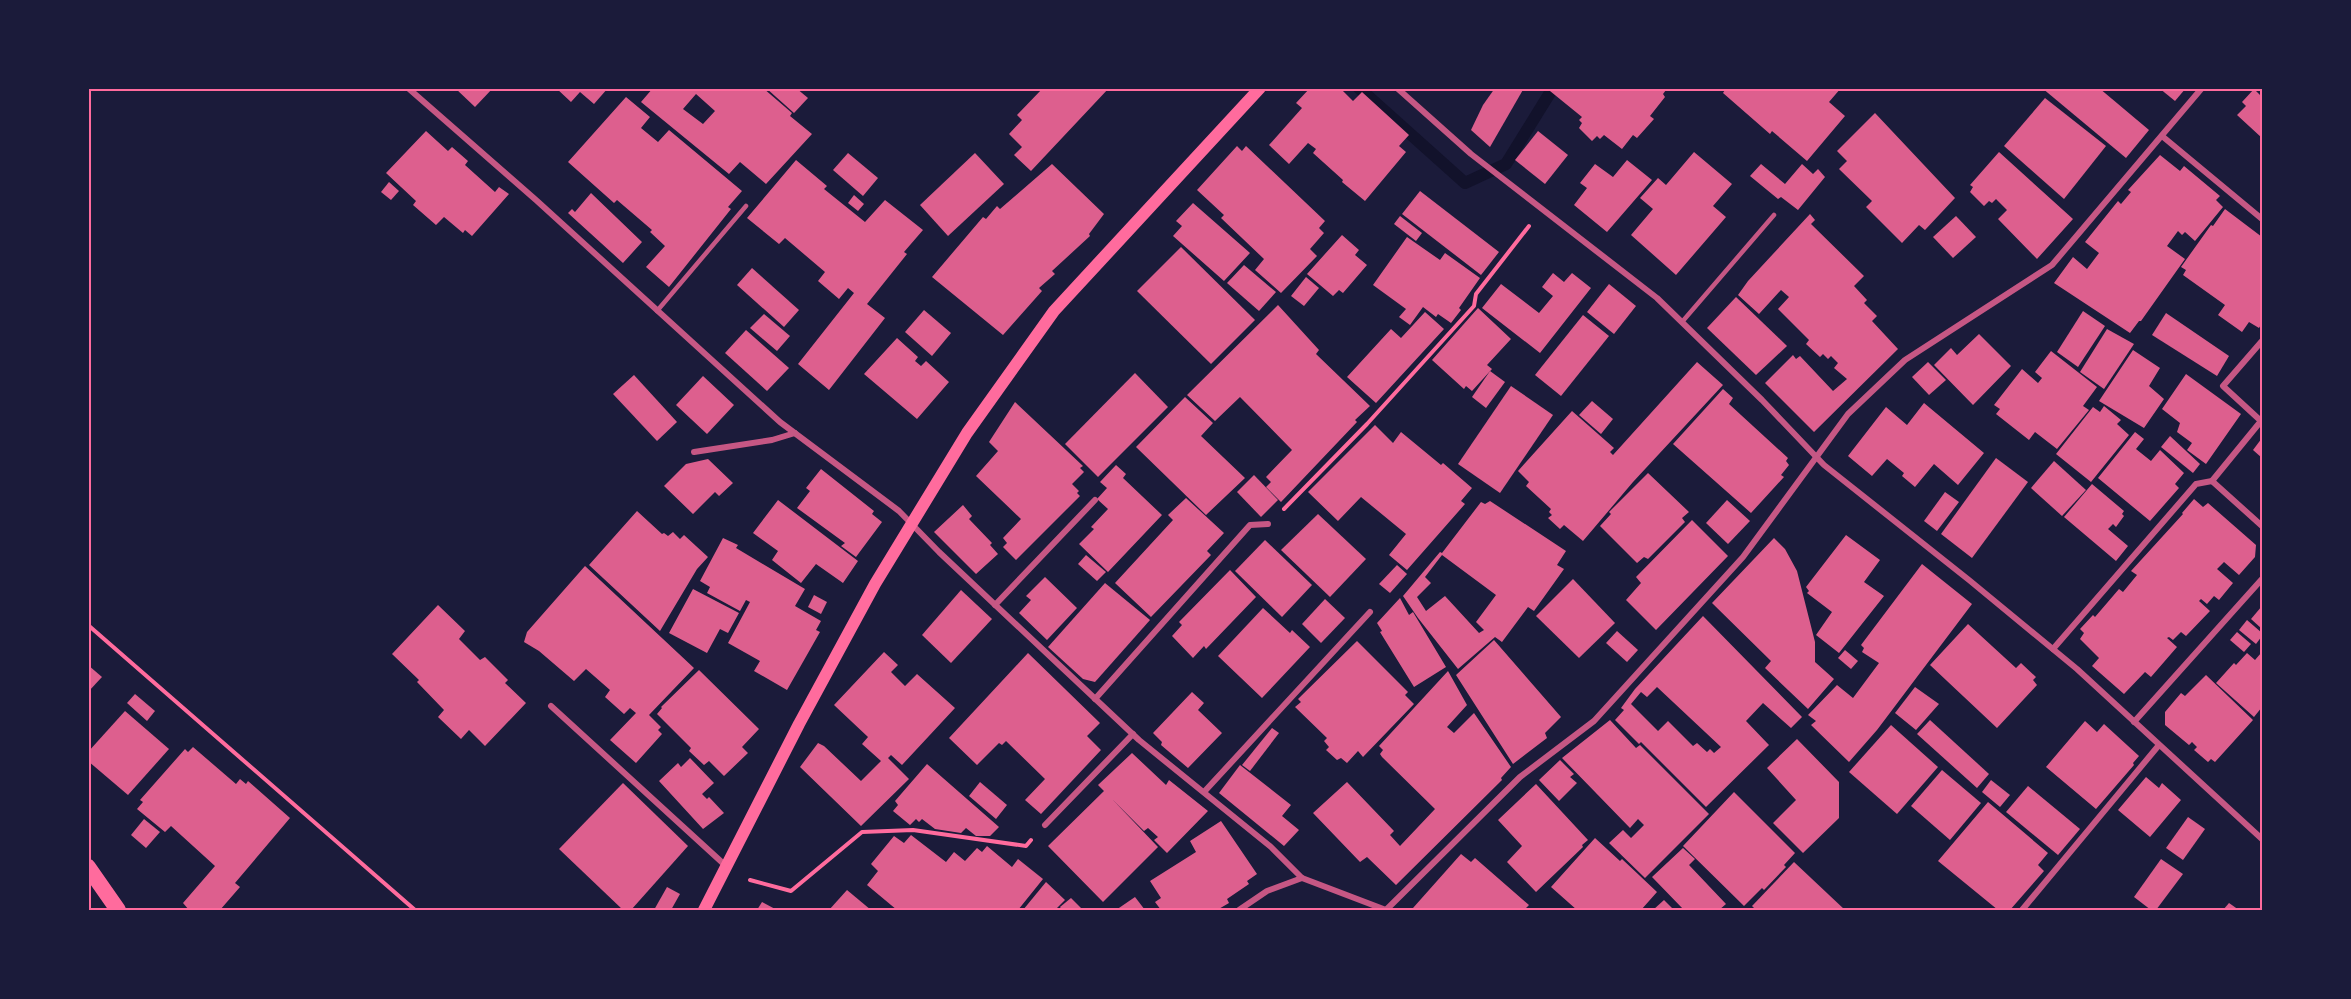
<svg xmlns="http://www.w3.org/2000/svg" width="2351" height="999" viewBox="0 0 2351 999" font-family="Commissioner,sans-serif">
  <rect width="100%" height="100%" fill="#1b1b3a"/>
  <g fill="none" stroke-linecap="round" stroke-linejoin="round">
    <polyline stroke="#12122b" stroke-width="12" points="1359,88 1465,183 1506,164 1553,88"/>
  </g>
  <g fill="#dd5f8e" fill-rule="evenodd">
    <polygon points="455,88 493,88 475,107"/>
    <polygon points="556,88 608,88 594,104 580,92 571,102"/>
    <path d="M 653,88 L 763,88 L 792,113 L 790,116 L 812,134 L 766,184 L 740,162 L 729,174 L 641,102 ZM 696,94 L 715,111 L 703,124 L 683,109 Z"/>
    <polygon points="766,88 796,88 808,98 794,113"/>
    <polygon points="1043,88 1109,88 1031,171 1014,155 1022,147 1009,134 1022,120 1017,115"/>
    <polygon points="1310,88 1340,88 1353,101 1362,92 1409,135 1399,146 1406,152 1365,201 1342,182 1343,180 1313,153 1316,149 1308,143 1289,164 1269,145 1302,108 1296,103"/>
    <polygon points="1495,88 1524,88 1490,147 1471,130 1483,105"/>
    <polygon points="1553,88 1665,88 1666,90 1663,94 1665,97 1650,116 1654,119 1637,138 1633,135 1622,149 1604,135 1600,139 1597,136 1592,141 1579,128 1582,123 1579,120 1582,117 1550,91"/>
    <polygon points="1726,88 1841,88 1829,102 1845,116 1807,161 1772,131 1770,134 1723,93"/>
    <polygon points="2042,88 2099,88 2149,130 2126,158"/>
    <polygon points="2159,88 2186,88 2175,101"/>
    <polygon points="2254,89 2262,97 2262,138 2237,115 2246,106 2242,102"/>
    <polygon points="626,97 650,117 641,128 658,142 669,130 742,191 728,207 731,209 669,287 646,267 665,246 650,232 652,230 617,200 614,203 568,162"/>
    <polygon points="2045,98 2106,146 2064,199 2004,146"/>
    <polygon points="1875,113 1955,198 1925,230 1919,225 1902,243 1866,207 1872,201 1839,169 1847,161 1837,151"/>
    <polygon points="426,131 448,151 452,147 468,161 465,165 495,192 499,187 509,194 472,236 465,230 463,233 444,217 436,225 413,205 416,201 386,173"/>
    <polygon points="1538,131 1568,155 1545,184 1515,160"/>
    <polygon points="1237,146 1242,151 1246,146 1325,221 1319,228 1324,233 1310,249 1317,256 1281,293 1255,270 1264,259 1221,218 1224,215 1197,190"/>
    <polygon points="1694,152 1732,184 1713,206 1726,217 1676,275 1631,235 1653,209 1640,198 1658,178 1666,185"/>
    <polygon points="1999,152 2073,219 2037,259 1998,219 2007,210 1996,199 1992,203 1989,201 1984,206 1970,192 1973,187 1970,185"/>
    <polygon points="848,153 878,178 863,196 833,170"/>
    <polygon points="975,153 1004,184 948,236 920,205"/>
    <polygon points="2160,155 2180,171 2184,166 2220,196 2216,200 2223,207 2195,241 2185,232 2182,235 2178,231 2167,246 2185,259 2141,321 2139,321 2130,333 2054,283 2073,257 2087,269 2099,253 2085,242 2118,201 2121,204 2131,192 2128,190"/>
    <polygon points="796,160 827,186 824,189 865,222 885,200 923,230 904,252 907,254 867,304 885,318 829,390 798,364 854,293 848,288 839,299 818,281 825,272 785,238 779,244 747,218"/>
    <polygon points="1627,160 1652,180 1607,232 1574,205 1587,188 1580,183 1595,164 1613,177"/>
    <polygon points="1052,164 1104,214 1089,234 1090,236 1052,271 1055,274 1039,288 1042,291 1003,335 932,277 983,217 986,219 997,206 1000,209"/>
    <polygon points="1761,164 1785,184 1802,164 1813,174 1818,169 1825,177 1798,210 1781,197 1778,199 1750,176"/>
    <polygon points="389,182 399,191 391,200 381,192"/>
    <polygon points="1420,191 1499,252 1481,275 1402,214"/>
    <polygon points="591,193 642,242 623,263 568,213 572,209 575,212"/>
    <polygon points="854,195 864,204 858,211 848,203"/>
    <polygon points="1193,203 1250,253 1224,281 1173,236 1182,226 1176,221"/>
    <polygon points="2225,209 2262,237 2262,323 2259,328 2249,322 2242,332 2218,315 2225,305 2183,275 2186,270 2181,267 2211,225 2213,226"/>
    <polygon points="1810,214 1815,220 1811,224 1864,276 1854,286 1867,300 1864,303 1877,316 1872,321 1898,349 1814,432 1765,383 1793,355 1796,359 1800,356 1833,391 1847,379 1834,368 1838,363 1831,356 1828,359 1823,354 1820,357 1806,344 1809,340 1778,309 1789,297 1781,290 1759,314 1738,295 1748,281"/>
    <polygon points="1400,216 1422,233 1416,241 1394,224"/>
    <polygon points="1956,216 1976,237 1953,258 1933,237"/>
    <polygon points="1342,235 1359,250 1355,255 1367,265 1343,293 1339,290 1333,296 1307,274"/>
    <polygon points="1407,237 1440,260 1445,253 1480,278 1459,308 1461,310 1451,323 1438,314 1436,317 1423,307 1410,325 1399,317 1406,309 1373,285"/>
    <polygon points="1181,247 1255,320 1211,364 1137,291"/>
    <polygon points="1244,265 1276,292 1259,311 1227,283"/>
    <polygon points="752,268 799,310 784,327 737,285"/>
    <polygon points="1553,273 1564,282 1572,273 1591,288 1540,353 1482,308 1501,284 1539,313 1553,296 1542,287"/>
    <polygon points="1306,277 1319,288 1304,306 1291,296"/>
    <polygon points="1609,284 1636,306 1614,334 1587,312"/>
    <polygon points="1736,297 1787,346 1756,375 1707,328"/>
    <polygon points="1278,305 1319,350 1316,354 1370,406 1355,420 1357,422 1281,502 1266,487 1271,482 1266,477 1292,450 1240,397 1215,421 1187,395"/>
    <polygon points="1478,308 1511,339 1487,365 1492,369 1472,391 1466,386 1464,389 1432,360"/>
    <polygon points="924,310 951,333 932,356 905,332"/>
    <polygon points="2083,311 2105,326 2078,367 2057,352"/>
    <polygon points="1425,312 1444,329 1376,403 1347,377 1391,329 1401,338"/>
    <polygon points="2166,313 2229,356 2217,376 2152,335"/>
    <polygon points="764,314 790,336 777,351 750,328"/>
    <polygon points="1583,315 1609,336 1561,396 1535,375"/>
    <polygon points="2107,329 2134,344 2104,389 2080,372"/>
    <polygon points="746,330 789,368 767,391 725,353"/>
    <polygon points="1979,334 2011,366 1973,405 1934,365 1951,348 1957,355"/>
    <polygon points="897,338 918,357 915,361 921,366 926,361 949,382 917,419 864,374"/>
    <polygon points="2133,350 2160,368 2149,386 2164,399 2144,428 2099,401"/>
    <polygon points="2051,351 2097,387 2083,406 2089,410 2057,449 2035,432 2029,440 1996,414 2000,409 1994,405 2022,369 2038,383 2042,378 2035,372"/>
    <polygon points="1697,362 1723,385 1633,482 1583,541 1564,525 1560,529 1548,518 1552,515 1549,512 1551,509 1526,486 1529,482 1518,471 1572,411 1614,448 1610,452 1613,455"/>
    <polygon points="1928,362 1946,380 1929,395 1912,377"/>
    <polygon points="1490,371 1505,382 1486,408 1472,397"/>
    <polygon points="1135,373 1168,407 1098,477 1065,444"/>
    <polygon points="2186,374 2241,414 2206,464 2187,450 2192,443 2177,432 2180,423 2162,409"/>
    <polygon points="634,375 677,422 657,441 613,394"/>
    <polygon points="703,376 734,405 707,434 676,405"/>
    <polygon points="1511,386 1553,415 1500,493 1458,464"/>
    <polygon points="1723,389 1733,398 1729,404 1788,458 1786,461 1789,465 1781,475 1784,477 1751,513 1673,444"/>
    <polygon points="1185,397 1213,423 1201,436 1245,478 1206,515 1136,447"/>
    <polygon points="1592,401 1613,419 1601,434 1579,415"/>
    <polygon points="1015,402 1083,466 1080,468 1084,472 1072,484 1079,491 1077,493 1080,496 1016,560 1003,547 1007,543 1003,538 1021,519 976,476 998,451 989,442"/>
    <polygon points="1924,403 1984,453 1958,485 1934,464 1915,487 1902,476 1904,473 1887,459 1872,476 1848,456 1886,407 1907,425"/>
    <polygon points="2104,406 2121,420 2117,424 2129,435 2091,482 2056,454 2093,407 2100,412"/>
    <polygon points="1375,425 1393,443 1401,432 1441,465 1443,463 1472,488 1461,501 1465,504 1407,570 1389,555 1406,534 1361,497 1338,521 1308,492"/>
    <polygon points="2135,432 2144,439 2136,449 2151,461 2160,450 2184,473 2175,484 2179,488 2150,521 2098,478"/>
    <polygon points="2170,436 2200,464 2193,473 2161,447"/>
    <polygon points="2262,438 2262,458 2253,450"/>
    <polygon points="1996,458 2028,482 1972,558 1941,534"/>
    <polygon points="708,459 733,483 719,496 715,492 693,514 664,486 686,464"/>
    <polygon points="2054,461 2086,490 2062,516 2031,488"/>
    <polygon points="1116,465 1126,474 1123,478 1162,515 1108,572 1079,544 1094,529 1091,527 1108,509 1097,499 1107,488 1100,482"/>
    <polygon points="821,469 874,511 872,514 882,522 856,557 841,546 845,543 797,508 810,491 806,488"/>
    <polygon points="1648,473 1689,512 1682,518 1685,522 1648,559 1644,557 1637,563 1600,526 1611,514 1609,512"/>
    <polygon points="1254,475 1278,500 1261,517 1237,492"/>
    <polygon points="2092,484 2124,511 2122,514 2124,516 2116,527 2113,524 2108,529 2128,546 2116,561 2064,517"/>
    <polygon points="1945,492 1959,502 1937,531 1924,521"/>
    <polygon points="1186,498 1224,533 1207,551 1211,555 1151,617 1115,583 1173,520 1168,515"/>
    <polygon points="2194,499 2203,507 2208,503 2256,545 2255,557 2239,575 2224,562 2217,569 2233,583 2219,600 2214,596 2207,604 2201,599 2199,601 2210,611 2186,636 2181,632 2173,640 2169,637 2167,638 2177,647 2151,677 2145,672 2124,694 2092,666 2099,658 2080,639 2084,633 2080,629 2093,615 2095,617 2119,589 2123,592 2137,575 2131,571 2183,514 2182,513"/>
    <polygon points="778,500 858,561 843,583 816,564 801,583 772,560 778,551 753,533"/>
    <polygon points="1727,500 1750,521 1728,544 1706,523"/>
    <path d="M 1490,501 L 1566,551 L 1557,565 L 1564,569 L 1534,611 L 1528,607 L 1502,642 L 1495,637 L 1458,669 L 1418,618 L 1403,596 L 1440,552 L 1442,553 L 1481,502 L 1485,504 ZM 1442,555 L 1496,595 L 1476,622 L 1484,630 L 1479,633 L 1445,596 L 1426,611 L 1417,597 L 1431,583 L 1425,577 Z"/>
    <polygon points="963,505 972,516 969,519 992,543 990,545 998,554 976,574 934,532"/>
    <polygon points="637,511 662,534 664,533 668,536 673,532 680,539 684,535 708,557 697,569 660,631 589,565"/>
    <polygon points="1318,514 1366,559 1330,597 1281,550"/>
    <polygon points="1692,520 1728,556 1656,630 1626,600 1641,583 1636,577"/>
    <polygon points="1846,535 1880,560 1864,582 1884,596 1839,653 1816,635 1832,612 1807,593 1809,591 1806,587"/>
    <polygon points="723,538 738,545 736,548 805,589 795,606 821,621 816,630 820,632 787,690 754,671 760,661 728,643 750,602 746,600 740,611 707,593 710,587 700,581"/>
    <polygon points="1774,538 1785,549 1797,571 1815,642 1815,662 1834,679 1808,709 1765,668 1771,661 1712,603"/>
    <polygon points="1265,540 1312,585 1282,617 1235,571"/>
    <polygon points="1086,555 1106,572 1097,581 1078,564"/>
    <polygon points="1922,564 1972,604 1877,730 1849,762 1811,725 1816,721 1808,715 1837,685 1853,698 1879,663 1862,652 1864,648 1861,645"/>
    <polygon points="1397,565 1407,574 1390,593 1379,584"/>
    <polygon points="585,566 694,668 649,715 661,727 658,730 662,734 636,763 610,740 636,713 630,708 624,714 605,697 610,690 586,669 574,681 539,651 524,642 527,632"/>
    <polygon points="1230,570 1256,597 1206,649 1204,646 1193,658 1172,636 1182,625 1179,622"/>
    <polygon points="1045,577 1077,608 1047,640 1019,613 1031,600 1026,596"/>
    <polygon points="1573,579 1615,623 1579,658 1536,616"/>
    <polygon points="1105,583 1150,620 1095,682 1083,679 1048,647"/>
    <polygon points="693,589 739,613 728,633 720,629 707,653 669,633"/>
    <polygon points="961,590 992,619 951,663 922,635"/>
    <polygon points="814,595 827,602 821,614 808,607"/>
    <polygon points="1400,598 1409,615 1413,612 1446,667 1414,687 1380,632 1382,631 1377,623"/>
    <polygon points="1325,599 1345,618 1321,643 1302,624"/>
    <polygon points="438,605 465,631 459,639 480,660 485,657 508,680 505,683 526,703 485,746 469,730 461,739 438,717 444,710 417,682 419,680 392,654"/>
    <polygon points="2262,606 2262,629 2251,619"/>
    <polygon points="1263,608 1290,633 1292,630 1310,647 1262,698 1218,656"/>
    <path d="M 1703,616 L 1802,717 L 1791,728 L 1763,703 L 1746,721 L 1769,745 L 1706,807 L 1641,742 L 1639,744 L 1615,720 L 1624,710 L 1621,708 L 1635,689 ZM 1657,687 L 1721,747 L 1714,753 L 1710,749 L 1707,752 L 1697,743 L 1693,746 L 1668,721 L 1658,731 L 1631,704 L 1641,692 L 1647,697 Z"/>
    <polygon points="2247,620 2262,633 2262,636 2256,644 2239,630"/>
    <polygon points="1968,624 2016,668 2021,663 2036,677 2033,680 2037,685 1997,728 1930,665"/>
    <polygon points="1617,631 1638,650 1627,662 1606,643"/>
    <polygon points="2237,632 2251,644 2244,652 2230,640"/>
    <polygon points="1494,640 1561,717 1545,733 1547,738 1513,764 1456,675"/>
    <polygon points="1357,641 1408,692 1405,695 1414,704 1363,757 1358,751 1347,763 1341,758 1337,760 1326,750 1329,747 1324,741 1327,738 1295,707 1301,702 1298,699"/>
    <polygon points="1845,650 1858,661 1851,669 1838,658"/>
    <polygon points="884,652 898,665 891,672 905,686 917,674 955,708 902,765 891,755 888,758 909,779 861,826 800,767 818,743 824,746 861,781 881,761 862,744 868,737 834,705"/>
    <polygon points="1028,653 1100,723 1087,736 1101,750 1041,814 1025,800 1045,779 1006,741 1002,745 999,743 977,765 949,738"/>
    <polygon points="2247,653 2255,660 2261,653 2262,654 2262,707 2254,717 2216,683 2234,663 2236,665"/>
    <polygon points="88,665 102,677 88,692"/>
    <polygon points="699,670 759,729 742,747 748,753 724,776 709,761 704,765 689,751 691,748 657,714 662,708 661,707"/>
    <polygon points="1448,671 1467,705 1447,727 1454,733 1474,713 1511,767 1501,778 1502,780 1396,885 1367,857 1360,862 1313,813 1347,782 1394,831 1390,835 1400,846 1435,809 1382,757 1380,754 1383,750 1379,746"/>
    <polygon points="2206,675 2253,720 2215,762 2211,759 2208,762 2194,750 2197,747 2192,742 2189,745 2165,725 2165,712 2181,693 2185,696"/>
    <polygon points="1915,687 1939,704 1916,730 1895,713"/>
    <polygon points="1192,692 1204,703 1198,710 1222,733 1188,768 1161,745 1162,742 1153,733"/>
    <polygon points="135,694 155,711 147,721 127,703"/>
    <polygon points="125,711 169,749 128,795 88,761 88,752"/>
    <polygon points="1610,720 1636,748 1640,745 1709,814 1645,878 1609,843 1623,830 1631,838 1644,825 1638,819 1630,828 1562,758"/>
    <polygon points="1930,720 1989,774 1977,788 1917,734"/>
    <polygon points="2085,721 2097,732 2104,724 2139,756 2133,763 2134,765 2096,809 2046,767"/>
    <polygon points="1891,725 1938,767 1897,814 1849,772"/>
    <polygon points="1272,728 1279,733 1250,771 1242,765"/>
    <polygon points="1797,739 1839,782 1839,818 1803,853 1773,823 1796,800 1767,768"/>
    <polygon points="193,747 236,784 240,779 246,784 248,781 290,818 235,883 240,887 220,910 189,910 183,903 215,866 171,826 165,832 137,809 143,802 140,800 185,749 188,752"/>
    <polygon points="1132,753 1166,785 1169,780 1208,811 1167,853 1154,840 1158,837 1148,828 1144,831 1112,799 1158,847 1103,902 1048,846 1104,791 1098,785"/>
    <polygon points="690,758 714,783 702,794 707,799 709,797 724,813 703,829 659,781 678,763 681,767"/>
    <polygon points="1560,760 1574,774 1570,777 1577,783 1559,801 1539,780"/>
    <polygon points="927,764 999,827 990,836 976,836 966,828 961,833 935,829 922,819 919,822 916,819 910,825 893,811 898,805 895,801"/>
    <polygon points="1240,765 1291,805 1282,816 1299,830 1284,846 1219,793"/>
    <polygon points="1942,770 1981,803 1950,840 1911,806"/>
    <polygon points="2146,777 2159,788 2162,783 2181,800 2150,837 2118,810"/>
    <polygon points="1991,780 2010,795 2000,807 1982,792"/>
    <polygon points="980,782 1007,805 996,819 969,796"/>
    <polygon points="623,783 688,846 631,910 623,910 559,849"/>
    <polygon points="1536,784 1588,840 1582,845 1583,847 1536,892 1507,862 1522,846 1498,820"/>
    <polygon points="2028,786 2080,829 2058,855 2006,812"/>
    <polygon points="1734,792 1795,853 1784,865 1786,867 1764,890 1762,888 1744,906 1683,846"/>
    <polygon points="1988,802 2048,853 2038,865 2044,871 2010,910 1998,910 1938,861"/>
    <polygon points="2188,817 2205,829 2183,860 2166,848"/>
    <polygon points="144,819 160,832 146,848 131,835"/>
    <polygon points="1221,821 1257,874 1247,881 1249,884 1227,899 1229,903 1217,910 1161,910 1155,902 1161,898 1150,881 1196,852 1190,841"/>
    <polygon points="911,835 946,862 954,852 965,861 977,848 982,852 987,846 1012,867 1018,859 1043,879 1018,910 897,910 867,885 878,871 871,864 894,836 904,843"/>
    <polygon points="1595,838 1620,861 1622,859 1657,892 1641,910 1577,910 1551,887"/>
    <polygon points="1683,848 1695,859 1689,865 1726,904 1719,910 1684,910 1652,877"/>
    <polygon points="1461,854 1471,862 1475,858 1529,905 1524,910 1416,910 1413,908"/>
    <polygon points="2161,859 2183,874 2156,910 2151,910 2134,897"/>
    <polygon points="1794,862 1845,910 1756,910 1752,906"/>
    <polygon points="1046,882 1065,900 1055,910 1023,910"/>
    <polygon points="667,887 680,894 671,910 654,910"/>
    <polygon points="847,890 871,910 829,910"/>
    <polygon points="1135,897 1145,910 1116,910"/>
    <polygon points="1071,898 1083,910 1062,910 1060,907"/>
    <polygon points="1664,900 1674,910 1653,910"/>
    <polygon points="762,902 777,910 757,910"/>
    <polygon points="2229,903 2239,910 2223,910"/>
  </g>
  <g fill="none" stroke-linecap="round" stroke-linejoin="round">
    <g stroke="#ff6b9d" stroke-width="4">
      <polyline points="1284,509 1367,424 1474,306 1476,294 1529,226"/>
      <polyline points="88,625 415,910"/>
      <polyline points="750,880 791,891 862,832 913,830 1026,846 1031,840"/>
    </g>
    <g stroke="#c65784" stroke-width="4.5">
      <polyline points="657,311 746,206"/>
      <polyline points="1682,322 1774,215"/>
    </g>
    <g stroke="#c65784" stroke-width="6">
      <polyline points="408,88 536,200 780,422 899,511 939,552 1139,740 1271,847 1302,878 1386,910"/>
      <polyline points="1397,88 1471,154 1657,298 1762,400 1824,465 1969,580 2077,669 2262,839"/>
      <polyline points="2162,136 2262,219"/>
      <polyline points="2262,341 2223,386 2261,421 2212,481 2262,526"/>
      <polyline points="694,452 772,440 795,433"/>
      <polyline points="995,605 1095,500"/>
      <polyline points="2053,649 2196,484 2212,481"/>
      <polyline points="1095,699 1250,525 1268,524"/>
      <polyline points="551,706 726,866"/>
      <polyline points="2134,722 2262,579"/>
      <polyline points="1204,792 1370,612"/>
      <polyline points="1045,825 1133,734"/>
      <polyline points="1239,910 1267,891 1302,878"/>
      <polyline points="1386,910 1520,777 1594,721 1743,557 1848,414 1905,360 2052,265 2202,88"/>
      <polyline points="2022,910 2159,745"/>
    </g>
    <polyline stroke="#ff6b9d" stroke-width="12" points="704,910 799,724 875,584 967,433 1054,311 1260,88"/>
    <polyline stroke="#ff6b9d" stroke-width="16" points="88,867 118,910"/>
  </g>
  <rect width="2351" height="999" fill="none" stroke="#1b1b3a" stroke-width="180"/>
  <rect x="90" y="90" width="2171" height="819" fill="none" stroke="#ff6b9d" stroke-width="2"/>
</svg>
